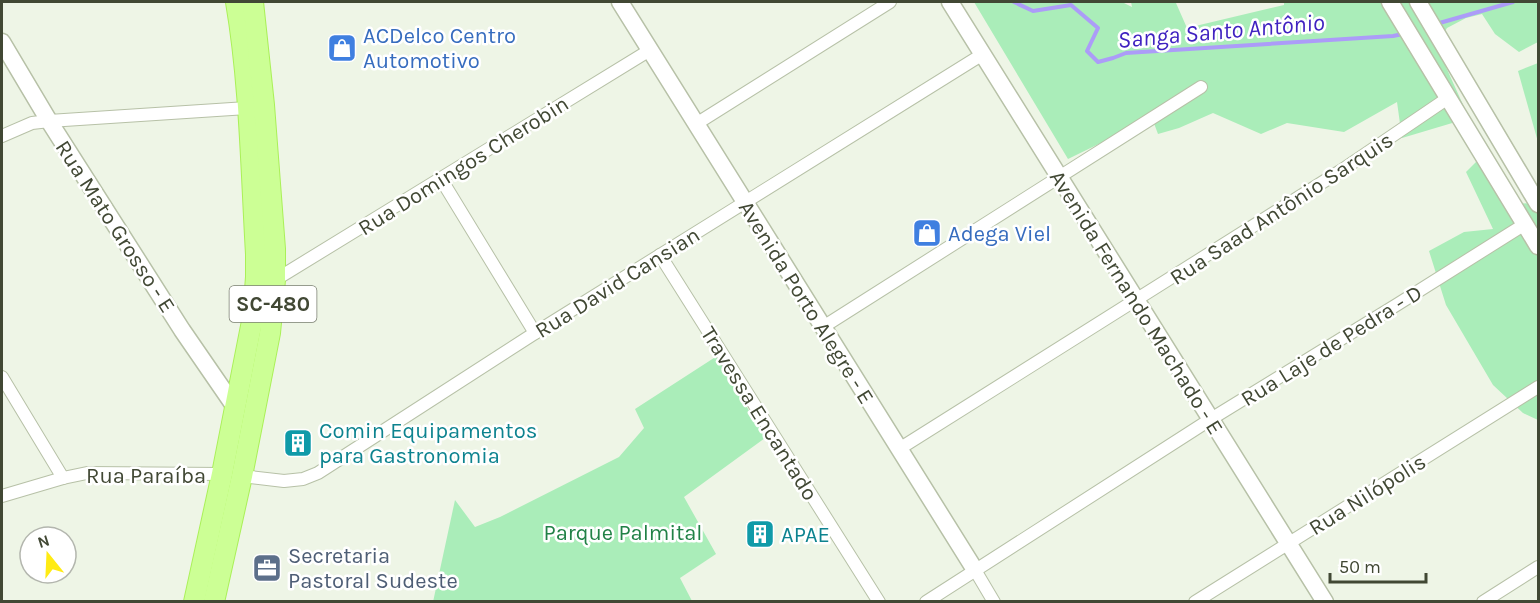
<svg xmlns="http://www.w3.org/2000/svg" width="1540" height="603" viewBox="0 0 1540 603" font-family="Karla,sans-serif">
  <rect width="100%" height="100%" fill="#eef5e6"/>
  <g fill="#aaedb9">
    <polygon points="974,2 1122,2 1132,7 1131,2 1177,2 1176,3 1187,28 1284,5 1284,2 1538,2 1538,42 1519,52 1495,34 1482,14 1466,18 1447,28 1436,45 1469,118 1402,138 1397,102 1344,132 1287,123 1261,134 1213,113 1179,128 1158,134 1152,118 1068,159"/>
    <polygon points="1538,63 1538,142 1518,71"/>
    <polygon points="1484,154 1518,203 1536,204 1538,200 1538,420 1523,413 1493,385 1446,305 1429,251 1464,232 1493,229 1466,172"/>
    <polygon points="717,356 765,438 684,497 716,554 680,578 692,601 433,602 455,500 475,527 500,517 619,457 644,428 635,409"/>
  </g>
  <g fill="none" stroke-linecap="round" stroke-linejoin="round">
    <g stroke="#ac9cf8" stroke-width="4">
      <polyline points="1014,2 1033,11 1071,5 1098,28 1087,51 1098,62 1113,58 1126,53 1393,36 1403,34"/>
      <polyline points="1436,24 1513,2"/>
    </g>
    <g stroke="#b7c1a7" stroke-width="14">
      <g id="minor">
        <polyline points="696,124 890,2"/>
        <polyline points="2,136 32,123 49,121 247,108"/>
        <polyline points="441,179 535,333"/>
        <polyline points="660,255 879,602"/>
        <polyline points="275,280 650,50"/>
        <polyline points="823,327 1201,87"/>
        <polyline points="2,377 63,478"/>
        <polyline points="899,449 1342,170 1448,98"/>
        <polyline points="242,476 284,481 303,479 318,473 535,333 983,54"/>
        <polyline points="2,496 63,478 87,473 222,474"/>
        <polyline points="975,570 994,602"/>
        <polyline points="926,602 1211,419 1398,304 1525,224"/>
        <polyline points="1195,602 1538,387"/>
        <polyline points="1483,602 1538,567"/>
      </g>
    </g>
    <g stroke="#b7c1a7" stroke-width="19">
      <g id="tertiary">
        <polyline points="620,2 975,570"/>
        <polyline points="950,2 1325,602"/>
        <polyline points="1390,2 1538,246"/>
        <polyline points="1418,2 1538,204"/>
        <polyline points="2,42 49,121 182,330 235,407"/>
      </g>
    </g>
    <g stroke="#aaf058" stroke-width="22">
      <g id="primary">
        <path d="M 194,602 L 222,474 L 253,316 L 256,277 L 256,254 C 251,170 250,84 236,2"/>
        <polyline points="214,602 242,476 270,333 275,280 275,249 264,105 253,2"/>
      </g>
    </g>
    <use href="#minor" stroke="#fff" stroke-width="12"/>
    <use href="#tertiary" stroke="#fff" stroke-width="16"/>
    <use href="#primary" stroke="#ccff95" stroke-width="20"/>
  </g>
  <defs>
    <g id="shop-square" transform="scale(1.5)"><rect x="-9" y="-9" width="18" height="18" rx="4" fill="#3f7fe0" stroke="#fff"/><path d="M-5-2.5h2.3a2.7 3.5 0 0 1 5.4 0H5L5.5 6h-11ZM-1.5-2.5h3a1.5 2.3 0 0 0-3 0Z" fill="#fff"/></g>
    <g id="building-square" transform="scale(1.5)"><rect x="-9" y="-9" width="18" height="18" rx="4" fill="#0f9aa8" stroke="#fff"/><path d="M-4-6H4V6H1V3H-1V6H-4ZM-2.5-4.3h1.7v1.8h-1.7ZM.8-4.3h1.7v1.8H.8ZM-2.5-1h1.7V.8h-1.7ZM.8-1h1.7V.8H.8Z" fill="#fff"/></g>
    <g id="office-square" transform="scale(1.5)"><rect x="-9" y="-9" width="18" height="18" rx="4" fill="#5c6f8a" stroke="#fff"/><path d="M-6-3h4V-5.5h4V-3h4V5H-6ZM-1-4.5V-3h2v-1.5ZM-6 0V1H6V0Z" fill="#fff"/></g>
  </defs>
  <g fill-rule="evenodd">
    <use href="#shop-square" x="342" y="48"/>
    <use href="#shop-square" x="927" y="233"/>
    <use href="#building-square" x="298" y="443"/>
    <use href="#building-square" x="760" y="534"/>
    <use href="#office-square" x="267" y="568"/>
  </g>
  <g text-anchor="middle" stroke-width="5" stroke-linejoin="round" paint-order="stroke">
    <rect fill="#fff" stroke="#7a7f71" stroke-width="1.5" x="229.5" y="286" width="87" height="36" rx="4.5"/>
    <g font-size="21" font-weight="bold" fill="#414834">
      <text x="273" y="311">SC-480</text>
    </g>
    <g font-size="22" fill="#366cbe" stroke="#fff" text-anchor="start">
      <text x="363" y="43">ACDelco Centro<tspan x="363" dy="25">Automotivo</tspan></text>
      <text x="948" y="241">Adega Viel</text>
    </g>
    <g font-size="22" fill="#414834" stroke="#fff">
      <text transform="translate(463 165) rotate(-32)" y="8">Rua Domingos Cherobin</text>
      <text transform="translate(1281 208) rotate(-33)" y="8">Rua Saad Antônio Sarquis</text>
      <text transform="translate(116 226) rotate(57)" y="8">Rua Mato Grosso - E</text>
      <text transform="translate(617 282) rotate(-32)" y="8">Rua David Cansian</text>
      <text transform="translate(807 302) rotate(58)" y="8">Avenida Porto Alegre - E</text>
      <text transform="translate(1137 302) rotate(58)" y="8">Avenida Fernando Machado - E</text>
      <text transform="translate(1331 345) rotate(-32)" y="8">Rua Laje de Pedra - D</text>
      <text transform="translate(760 413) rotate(58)" y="8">Travessa Encantado</text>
      <text x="146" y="483">Rua Paraíba</text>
      <text transform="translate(1367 494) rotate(-32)" y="8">Rua Nilópolis</text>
    </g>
    <g font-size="22" fill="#0d838f" stroke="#fff" text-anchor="start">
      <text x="319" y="438">Comin Equipamentos<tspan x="319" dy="25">para Gastronomia</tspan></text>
      <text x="781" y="542">APAE</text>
    </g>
    <g font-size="22" fill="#218146" stroke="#fff">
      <text x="623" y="540">Parque Palmital</text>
    </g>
    <g font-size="22" fill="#4e5e75" stroke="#fff" text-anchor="start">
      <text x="288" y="563">Secretaria<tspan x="288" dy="25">Pastoral Sudeste</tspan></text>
    </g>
    <g font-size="24" font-style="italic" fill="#3f22c0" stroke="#fff">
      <text transform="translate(1221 31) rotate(-5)" y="8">Sanga Santo Antônio</text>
    </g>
  </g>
  <rect width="1540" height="603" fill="none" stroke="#414834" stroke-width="6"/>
  <g transform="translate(48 555) rotate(342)"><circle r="28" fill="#ffffff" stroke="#b3b6ae" stroke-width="1.5"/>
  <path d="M0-4.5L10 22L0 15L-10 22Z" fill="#ffeb13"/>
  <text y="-9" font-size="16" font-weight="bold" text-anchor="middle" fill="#414834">N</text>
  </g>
  <path d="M1330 573v9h96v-9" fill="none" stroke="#414834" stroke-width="3"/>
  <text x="1339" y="573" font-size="18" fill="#414834" stroke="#ffffff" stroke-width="4.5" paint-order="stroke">50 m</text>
</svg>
